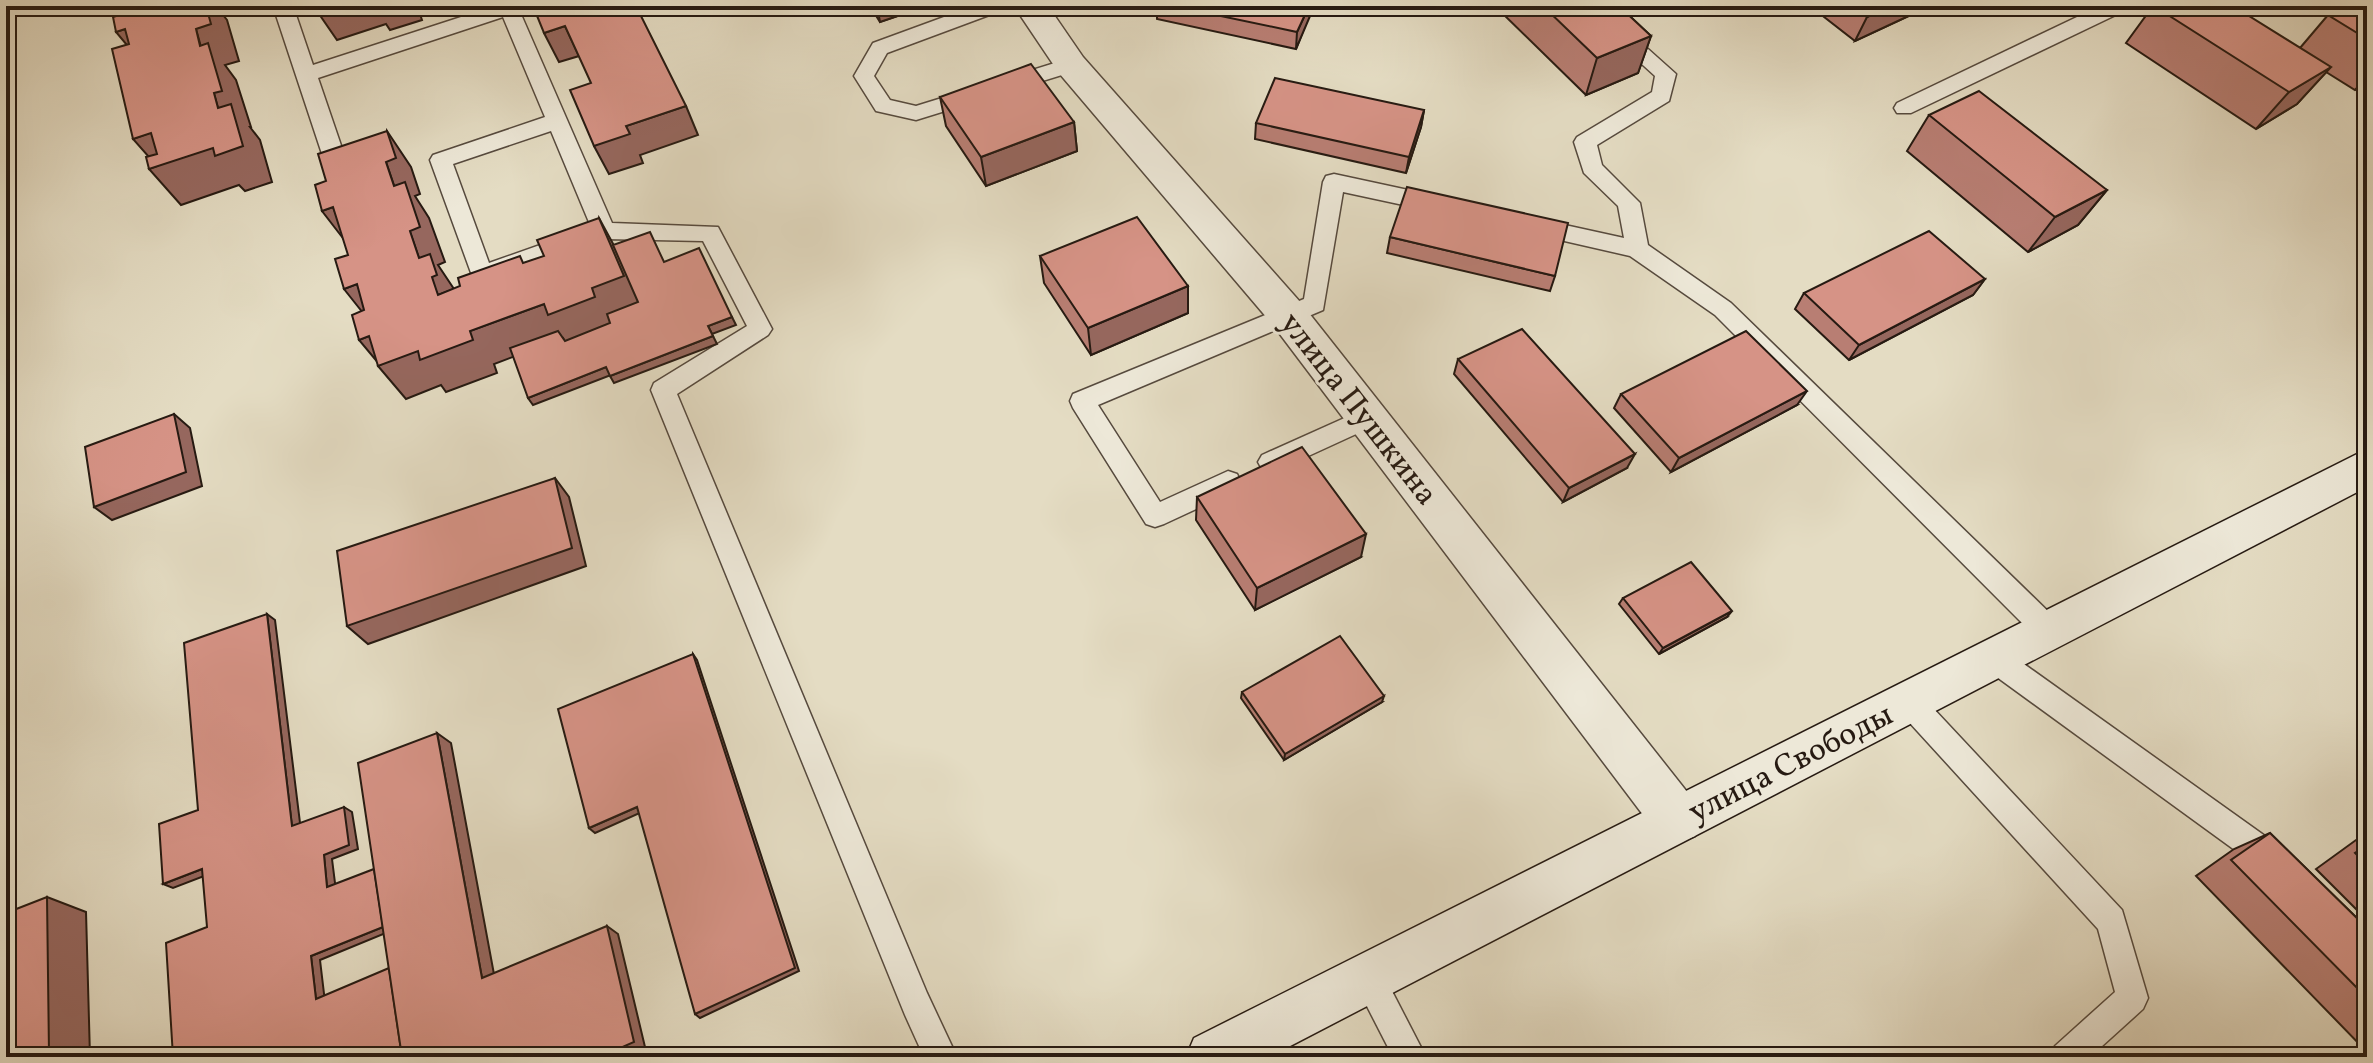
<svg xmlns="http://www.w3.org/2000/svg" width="2373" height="1063" viewBox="0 0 2373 1063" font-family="Vollkorn,serif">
  <rect width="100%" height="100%" fill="#e4dcc3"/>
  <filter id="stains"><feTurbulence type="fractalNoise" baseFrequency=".0025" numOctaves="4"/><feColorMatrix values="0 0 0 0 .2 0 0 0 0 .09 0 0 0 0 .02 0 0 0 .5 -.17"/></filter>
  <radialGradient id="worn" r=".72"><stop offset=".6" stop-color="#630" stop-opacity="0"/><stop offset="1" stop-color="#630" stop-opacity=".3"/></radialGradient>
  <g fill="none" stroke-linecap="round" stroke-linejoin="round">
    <g stroke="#564a3e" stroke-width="3">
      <g id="service">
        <path d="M 273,6 L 293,6 L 313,65 L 495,6 L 526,6 L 520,12 L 612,223 L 718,227 L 772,329 L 768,335 L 677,394 L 927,993 L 957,1057 L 924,1057 L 905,1015 L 651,390 L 654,383 L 747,326 L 703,241 L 605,239 L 490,281 L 482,284 L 474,281 L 430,160 L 433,155 L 545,117 L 503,17 L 318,78 L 348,166 L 345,171 L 329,171 L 326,166 ZM 551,131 L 591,227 L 489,263 L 453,164 Z"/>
        <polygon points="974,6 1003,6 1000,11 887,53 874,76 890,100 916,106 1071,58 1081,65 1078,70 916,120 876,111 854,76 873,43"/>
        <polygon points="1578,6 1600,6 1676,74 1669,101 1597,145 1602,165 1640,203 1648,245 1731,303 2058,621 2062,630 2058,639 2048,642 2038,639 1715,315 1630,256 1525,232 1522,226 1525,220 1533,218 1624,238 1618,206 1584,173 1574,142 1577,137 1652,92 1655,76"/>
        <polygon points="2100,6 2127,6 2124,11 1911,113 1897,113 1894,108 1897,103"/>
        <polygon points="1334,174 1436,196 1444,198 1447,204 1444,210 1436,212 1343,192 1323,310 1098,405 1160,502 1228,471 1237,474 1241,482 1237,490 1164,524 1155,527 1146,524 1073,408 1070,401 1073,394 1304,299 1323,182 1326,176"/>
        <polygon points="1369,407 1378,410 1381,417 1378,424 1280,469 1271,472 1262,469 1258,462 1262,455"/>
        <polygon points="1993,646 2003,649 2265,836 2286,856 2290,866 2286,876 2275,881 2264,876 2243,856 1983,667 1979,658 1983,649"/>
        <polygon points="1908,688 1918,692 2122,910 2148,998 2143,1009 2090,1057 2050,1057 2055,1046 2115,992 2098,929 1898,710 1894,701 1898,692"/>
        <polygon points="1368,961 1379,966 1426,1057 1393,1057 1352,977 1357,966"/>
      </g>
    </g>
    <g stroke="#564a3e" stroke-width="3">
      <polygon id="tertiary" points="1014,6 1048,6 1083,57 1301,303 1695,802 1702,819 1695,836 1677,843 1659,836 1273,325 1059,73"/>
    </g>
    <g stroke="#261a12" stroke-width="3">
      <polygon id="secondary" points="2367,449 2367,487 1269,1057 1186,1057 1194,1038"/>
    </g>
    <use href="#service" fill="#ede8d8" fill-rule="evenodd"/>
    <use href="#tertiary" fill="#ede8d8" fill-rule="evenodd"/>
    <use href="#secondary" fill="#ede8d8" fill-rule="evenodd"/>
  </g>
  <g fill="#b87e73" stroke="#261a12" stroke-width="2">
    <polygon points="870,6 927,6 880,22"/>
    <polygon points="1157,6 1313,6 1296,49 1157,19"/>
    <polygon points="1498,6 1619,6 1651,36 1638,73 1586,95 1498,9"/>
    <polygon points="1810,6 1930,6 1855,41"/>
    <polygon points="2153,6 2300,48 2328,15 2367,6 2367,83 2355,90 2326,72 2297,104 2256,129 2126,43"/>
    <polygon points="940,97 1074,122 1077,151 986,186 946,126"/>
    <polygon points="1424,110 1421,127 1406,173 1255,139 1256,123"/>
    <polygon points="1929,115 2107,190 2078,225 2028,252 1907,151"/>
    <polygon points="1390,237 1555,276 1550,291 1387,253"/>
    <polygon points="1040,256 1188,286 1188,313 1091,355 1044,283"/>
    <polygon points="1985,279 1973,295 1849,360 1795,309 1804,293"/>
    <polygon points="1458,359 1627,468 1563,502 1454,374"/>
    <polygon points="1621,394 1797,405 1671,472 1614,408"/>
    <polygon points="1197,497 1361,557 1255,610 1196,520"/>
    <polygon points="1623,598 1727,617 1659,654 1619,604"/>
    <polygon points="1242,692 1382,702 1284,760 1241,698"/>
    <polygon points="2270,833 2367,928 2367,1052 2196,876 2234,849"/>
    <polygon points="2367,835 2367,920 2316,869 2356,840"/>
  </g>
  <g fill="#96675e" stroke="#261a12" stroke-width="2">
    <polygon points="6,6 20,6 6,10"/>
    <polygon points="206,6 216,6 227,20 239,61 225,65 236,80 251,127 250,127 260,140 272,182 245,191 239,185 181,205 149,169 157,166 133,139 218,108 196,29"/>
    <polygon points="333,6 426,6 418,8 422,20 390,30 386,24 337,40 317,11"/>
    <polygon points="877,6 927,6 880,22"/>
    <polygon points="1309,6 1313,6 1313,9 1296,49 1297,32"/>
    <polygon points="1891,6 1930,6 1855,41 1867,17"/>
    <polygon points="565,26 579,56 559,62 544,33"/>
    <polygon points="125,29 147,69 116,32"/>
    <polygon points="1651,36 1638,73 1586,95 1597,58"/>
    <polygon points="2331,67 2297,104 2256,129 2289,92"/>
    <polygon points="2367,77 2367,83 2355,90"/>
    <polygon points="686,106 698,135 640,155 643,163 609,174 594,146 626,126"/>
    <polygon points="1424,110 1421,127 1406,173 1409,157"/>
    <polygon points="1074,122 1077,151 986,186 981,157"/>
    <polygon points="387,131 411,167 420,194 415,196 429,218 445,262 438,265 454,289 438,295 419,258 386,162"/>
    <polygon points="2107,190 2078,225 2028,252 2055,217"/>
    <polygon points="333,207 349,246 322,211"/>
    <polygon points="599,218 618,253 643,310 569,348 563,338 494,364 497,373 446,392 441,385 406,399 378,366 380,365 359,340 369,336 470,331 544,304 592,288"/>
    <polygon points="1985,279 1973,295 1849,360 1859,345"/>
    <polygon points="357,284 371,323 344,289"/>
    <polygon points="1188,286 1188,313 1091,355 1088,328"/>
    <polygon points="732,317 736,325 712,334 708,326"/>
    <polygon points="713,336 717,344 614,383 610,376"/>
    <polygon points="606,367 611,375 533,405 528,398"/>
    <polygon points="1807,391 1797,405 1671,472 1679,458"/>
    <polygon points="174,414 190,428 202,486 112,520 94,507"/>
    <polygon points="1635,454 1627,468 1563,502 1569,488"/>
    <polygon points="555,478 569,497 586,566 368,644 347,626"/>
    <polygon points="1366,534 1361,557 1255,610 1257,588"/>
    <polygon points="1732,611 1727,617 1659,654 1663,648"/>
    <polygon points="267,614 275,620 301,831 292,826"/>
    <polygon points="693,654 697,660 799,971 700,1018 695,1014"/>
    <polygon points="1384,696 1382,702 1284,760 1285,754"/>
    <polygon points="437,733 451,743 496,985 482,978"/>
    <polygon points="344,807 352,812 358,849 332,859 336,891 327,887 324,855"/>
    <polygon points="637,807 642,812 595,833 589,828"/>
    <polygon points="202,869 212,873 173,888 163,884"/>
    <polygon points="47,897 86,912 90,1057 39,1057"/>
    <polygon points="390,924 398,928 320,960 325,1002 316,999 311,956"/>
    <polygon points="607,926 618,934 645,1047 624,1057 600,1057"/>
    <polygon points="408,1047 416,1050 400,1057 385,1057"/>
    <polygon points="224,1049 234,1052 221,1057 204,1057"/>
  </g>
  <g fill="#d69386" stroke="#261a12" stroke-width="2">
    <polygon points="148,6 206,6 211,24 196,29 200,46 208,43 222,91 214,93 218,108 231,104 243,146 215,156 213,148 149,169 146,157 157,154 151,133 133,139 112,49 129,44 125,29 116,32 113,17"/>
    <polygon points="316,6 333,6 317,11"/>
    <polygon points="533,6 636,6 686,106 626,126 630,134 594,146 570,90 591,83 565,26 544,33"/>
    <polygon points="1173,6 1309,6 1297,32"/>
    <polygon points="1543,6 1619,6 1651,36 1597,58"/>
    <polygon points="1853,6 1891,6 1867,17"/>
    <polygon points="2154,6 2233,6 2331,67 2289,92"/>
    <polygon points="2345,6 2367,6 2367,39 2328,15"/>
    <polygon points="1031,64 1074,122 981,157 940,97"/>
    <polygon points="1275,78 1424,110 1409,157 1256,123"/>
    <polygon points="1979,91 2107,190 2055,217 1929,115"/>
    <polygon points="387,131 396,158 386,162 394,186 405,182 420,227 410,231 419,258 430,254 437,275 432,277 438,295 460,286 458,278 520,256 523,263 544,256 537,240 599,218 624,276 592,288 595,297 548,315 544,304 470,331 473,340 420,360 418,351 378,366 369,336 359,340 352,315 364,310 357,284 344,289 335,259 348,255 333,207 322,211 315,185 326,181 318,154"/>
    <polygon points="1407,187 1568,223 1555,276 1390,237"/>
    <polygon points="1137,217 1188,286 1088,328 1040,256"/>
    <polygon points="1929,231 1985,279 1859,345 1804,293"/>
    <polygon points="650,232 664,262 699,248 732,317 708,326 713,336 610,376 606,367 528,398 510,348 558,331 565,341 610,323 607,314 638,302 613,245"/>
    <polygon points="1522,329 1635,454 1569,488 1458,359"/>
    <polygon points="1746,331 1807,391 1679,458 1621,394"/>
    <polygon points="174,414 186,472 94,507 85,447"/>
    <polygon points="1302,447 1366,534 1257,588 1197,497"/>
    <polygon points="555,478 572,548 347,626 337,551"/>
    <polygon points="1691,562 1732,611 1663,648 1623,598"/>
    <polygon points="267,614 292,826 344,807 349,845 324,855 327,887 374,869 383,927 311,956 316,999 389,968 401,1050 385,1057 224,1057 224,1049 204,1057 173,1057 166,943 207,927 202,869 163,884 159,824 198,810 184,643"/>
    <polygon points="1340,636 1384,696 1285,754 1242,692"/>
    <polygon points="693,654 795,968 695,1014 637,807 589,828 558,709"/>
    <polygon points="437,733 482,978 607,926 634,1042 600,1057 402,1057 358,763"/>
    <polygon points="2270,833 2367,928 2367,998 2231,860"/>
    <polygon points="2367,845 2367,865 2355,853"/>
    <polygon points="47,897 49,1053 39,1057 6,1057 6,913"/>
  </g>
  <g text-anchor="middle" stroke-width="6" stroke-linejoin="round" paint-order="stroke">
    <g font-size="32" fill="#261a12" stroke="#ede8d8">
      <text transform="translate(1360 408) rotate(52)" y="11">улица Пушкина</text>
      <text transform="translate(1790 762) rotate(-27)" y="11">улица Свободы</text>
    </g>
  </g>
  <rect width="2373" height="1063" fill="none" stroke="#e4dcc3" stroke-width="32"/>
  <rect x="8" y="8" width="2357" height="1047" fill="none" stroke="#261a12" stroke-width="4"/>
  <rect x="16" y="16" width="2341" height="1031" fill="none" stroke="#261a12" stroke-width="2"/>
  <rect width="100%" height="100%" filter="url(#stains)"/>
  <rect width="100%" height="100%" fill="url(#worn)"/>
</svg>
